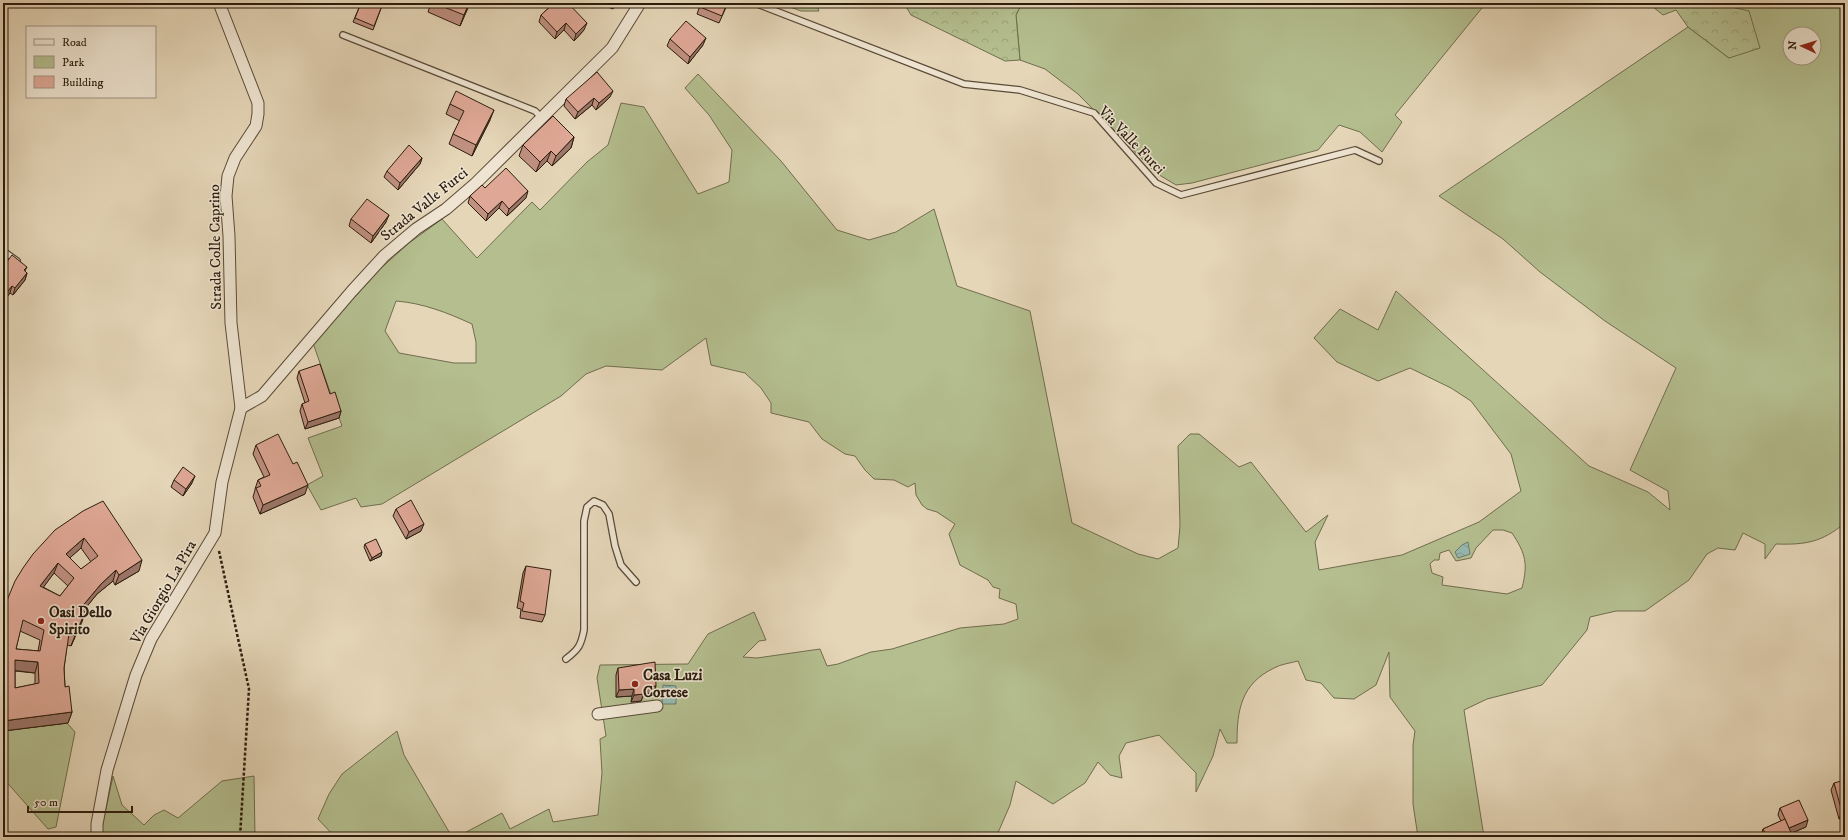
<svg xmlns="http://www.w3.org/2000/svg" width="1848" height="840" viewBox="0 0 1848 840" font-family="'IM FELL DW Pica',serif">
  <defs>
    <pattern id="forest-crowns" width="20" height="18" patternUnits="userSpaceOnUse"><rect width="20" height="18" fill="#b4be8f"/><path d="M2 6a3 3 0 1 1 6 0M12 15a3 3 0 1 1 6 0" fill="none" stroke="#9ba37a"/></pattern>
    <pattern id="water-waves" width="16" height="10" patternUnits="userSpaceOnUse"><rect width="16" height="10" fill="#96b9b0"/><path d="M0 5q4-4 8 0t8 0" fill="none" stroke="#819e96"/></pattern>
  </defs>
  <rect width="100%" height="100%" fill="#e5d6b8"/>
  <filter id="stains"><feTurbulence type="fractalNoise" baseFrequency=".005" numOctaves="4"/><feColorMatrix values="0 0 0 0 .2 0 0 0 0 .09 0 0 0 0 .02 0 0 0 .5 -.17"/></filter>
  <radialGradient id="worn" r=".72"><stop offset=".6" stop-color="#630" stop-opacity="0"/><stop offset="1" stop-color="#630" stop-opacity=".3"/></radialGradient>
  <g fill="#b4be8f" stroke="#706d4e" fill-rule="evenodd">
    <polygon points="779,3 816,3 819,11 801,11"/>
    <polygon points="1022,3 1486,3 1395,115 1402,122 1382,152 1360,132 1339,125 1318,150 1192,183 1176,185 1156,173 1078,94 1045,69 1020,60 1016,15"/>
    <path d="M 1723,3 L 1799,3 L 1802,6 L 1809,3 L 1841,3 L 1845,5 L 1845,523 C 1822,542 1806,545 1776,544 L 1765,559 L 1765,544 L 1743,533 L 1735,550 L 1718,548 L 1707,554 L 1689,580 L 1645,611 L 1616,611 L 1590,617 L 1587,630 L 1542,685 L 1487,699 L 1464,710 L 1484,837 L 1418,837 L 1413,804 L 1413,745 L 1415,731 L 1390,697 L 1389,652 L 1376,685 L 1354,699 L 1334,698 L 1321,683 L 1306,680 L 1298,661 C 1291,663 1281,664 1274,668 C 1241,684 1237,710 1237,743 L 1227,743 L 1220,729 L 1213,756 L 1196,792 L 1196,773 L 1159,735 L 1126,743 L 1119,756 L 1122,778 L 1110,775 L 1098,762 L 1085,783 L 1053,804 L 1016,781 L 1010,805 L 997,835 L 998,837 L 457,837 L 502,813 L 510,829 L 549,809 L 553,822 L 598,815 L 602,773 L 600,739 L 606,736 L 597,678 L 600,665 L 688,664 L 708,634 L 754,612 L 766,640 L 759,641 L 743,657 L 757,658 L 820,649 L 827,666 L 838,664 L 871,652 L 892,649 L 960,628 L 1004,624 L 1018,619 L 1016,604 L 999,598 L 1000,589 L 993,587 L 988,580 L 960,565 L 949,534 L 955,524 L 937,512 L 927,509 L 922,505 L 916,495 L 915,483 L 908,487 L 894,480 L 874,479 L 865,470 L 855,456 L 845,454 L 822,439 L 809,422 L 771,413 L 771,403 L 761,388 L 745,373 L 711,365 L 706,338 L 662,370 L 606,366 L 586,374 L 561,396 L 382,504 L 361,507 L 356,498 L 321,510 L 307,485 L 323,476 L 308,438 L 342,426 L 313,343 L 380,269 L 409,243 L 442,219 L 477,258 L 532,202 L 540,210 L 587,162 L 608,145 L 621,103 L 644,107 L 698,194 L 729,182 L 732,150 L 709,115 L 685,88 L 698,74 L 781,161 L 837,230 L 869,240 L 896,232 L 934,209 L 957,286 L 1030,311 L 1072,523 L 1138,554 L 1158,559 L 1178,548 L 1180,526 L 1178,446 L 1190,434 L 1199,434 L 1239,467 L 1251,462 L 1306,532 L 1328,515 L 1315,542 L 1319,570 L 1402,555 L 1479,522 L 1521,491 L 1511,454 L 1471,401 L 1451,388 L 1410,368 L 1378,381 L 1337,362 L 1314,338 L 1340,309 L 1378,330 L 1396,291 L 1589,466 L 1648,492 L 1670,510 L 1668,491 L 1630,470 L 1676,368 L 1605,321 L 1540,272 L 1503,239 L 1439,196 L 1688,27 L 1729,58 ZM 1790,34 L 1814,34 L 1814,58 L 1790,58 ZM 396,301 C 423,303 448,313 472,324 L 476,342 L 476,363 L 454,363 L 399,353 L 385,331 ZM 1493,530 L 1503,530 L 1512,533 C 1526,554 1528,564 1522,588 L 1507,594 L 1442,585 L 1443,577 L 1432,573 L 1430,564 L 1434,560 L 1439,560 L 1440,553 L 1449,550 L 1456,561 L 1471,558 L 1476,548 Z"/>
    <polygon points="67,723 75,732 56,827 48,829 3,778 3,731"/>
    <polygon points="397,731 404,755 452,837 335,837 318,819 329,794 342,774"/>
    <polygon points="113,776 122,805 144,825 154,815 164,810 178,818 222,781 254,776 255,837 100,837"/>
  </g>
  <g fill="url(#forest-crowns)" stroke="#706d4e">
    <polygon points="904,3 1022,3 1016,15 1020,60 1005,61 911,15"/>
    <polygon points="1648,3 1722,3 1723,5 1749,11 1760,48 1729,58 1688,27 1676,10 1663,15"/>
  </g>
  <g fill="url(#water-waves)" stroke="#6b7a6f">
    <polygon points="1468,542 1470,554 1458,558 1455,552 1462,545"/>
    <polygon points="663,685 676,686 676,704 662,704"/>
  </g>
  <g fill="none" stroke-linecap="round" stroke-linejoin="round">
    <g stroke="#5a4a38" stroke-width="8">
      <g id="service">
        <polyline points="755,3 964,84 1020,90 1094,113 1156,183 1181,195 1355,150 1379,161"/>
        <polyline points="343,35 535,111 542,118"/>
        <polyline points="3,251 17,261"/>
        <path d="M 566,659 C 579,649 581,645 584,630 L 584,521 L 587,507 L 594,501 L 603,505 L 609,514 L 615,546 L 621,565 L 636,582"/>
      </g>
    </g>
    <g stroke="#5a4a38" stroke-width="13">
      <g id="minor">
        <polyline points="241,408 262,396 352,291 384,256 416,229 446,209 475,184 612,48 640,3"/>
        <polyline points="598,714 657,706"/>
        <polyline points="97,837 97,824 107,770 136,675 151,639 215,533 222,482 241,408 231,323 229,236 226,196 228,176 235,158 256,126 258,114 258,103 219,3"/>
      </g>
    </g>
    <polyline stroke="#2b1c0d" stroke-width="2.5" stroke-dasharray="3 2" stroke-linecap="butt" points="219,551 249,689 240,837"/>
    <use href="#service" stroke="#eee4d1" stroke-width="5.5"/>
    <use href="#minor" stroke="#eee4d1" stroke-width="11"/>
  </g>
  <g fill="#c09081" stroke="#2b1c0d" fill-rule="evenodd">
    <polygon points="361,3 383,3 373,30 353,22"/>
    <polygon points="431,3 470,3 460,26 428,12"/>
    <polygon points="554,3 584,30 574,41 564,30 555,39 539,22 541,15"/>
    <polygon points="598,3 616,3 613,9"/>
    <polygon points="701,3 728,3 719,23 697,14"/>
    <polygon points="670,39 703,45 688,64 667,46"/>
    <polygon points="610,97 596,110 592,105 575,119 564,106 566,99"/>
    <polygon points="450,104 490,120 472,156 449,144 453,134 460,121 446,114"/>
    <polygon points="574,137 571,148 552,166 547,161 536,172 519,156 523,145"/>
    <polygon points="422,158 420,164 398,190 384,177 387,171"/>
    <polygon points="485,188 526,198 507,216 499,208 486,221 468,203 470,196"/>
    <polygon points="351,219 386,222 371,243 349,226"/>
    <polygon points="3,267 27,267 25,271 27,273 25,280 13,295 10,293 6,298 3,296"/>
    <polygon points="299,371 330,394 341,411 339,418 305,429 300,411 302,404 305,403 297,378"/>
    <polygon points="256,445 305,494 260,514 253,497 255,490 255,489 258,480 264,477 253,454"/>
    <polygon points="174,480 192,483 183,496 171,487"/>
    <polygon points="396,509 421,531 406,539 393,516"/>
    <path d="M 83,511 L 139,571 L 115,585 L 113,581 L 97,594 L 83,611 L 85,612 L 71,646 L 67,645 L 64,668 L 65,687 L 72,712 L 68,723 L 3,731 L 3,610 ZM 81,548 L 91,562 L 81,569 L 69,558 ZM 54,573 L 68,586 L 60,596 L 43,587 ZM 20,631 L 40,640 L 38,651 L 16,649 ZM 15,671 L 35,673 L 35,684 L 15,688 Z"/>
    <polygon points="365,544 381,556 370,561 364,547"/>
    <polygon points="526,566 545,615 542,622 520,618 521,609 517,608 523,573"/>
    <polygon points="618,668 654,693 644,693 641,701 631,702 632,696 616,697 616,675"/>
    <polygon points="1834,783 1845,817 1839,819 1831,790"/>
    <polygon points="1780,808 1806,827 1791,833 1793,837 1761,837 1761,835 1763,829 1781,821 1778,815"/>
  </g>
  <g fill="#9c7669" stroke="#2b1c0d">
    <polygon points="469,3 470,3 460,26 464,15"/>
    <polygon points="566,23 564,30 555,39 557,32"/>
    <polygon points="587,23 584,30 574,41 576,34"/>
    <polygon points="706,38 703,45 688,64 690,57"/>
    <polygon points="613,91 610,97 596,110 599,103"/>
    <polygon points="594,98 592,105 575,119 578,112"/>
    <polygon points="494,110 490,120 472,156 476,145"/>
    <polygon points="574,137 571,148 552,166 556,156"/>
    <polygon points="551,151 547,161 536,172 540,162"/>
    <polygon points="422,158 420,164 398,190 400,183"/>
    <polygon points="528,191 526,198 507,216 509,209"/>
    <polygon points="502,201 499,208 486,221 488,214"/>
    <polygon points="389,215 386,222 371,243 373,236"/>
    <polygon points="27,273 25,280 13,295 15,288"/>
    <polygon points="12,286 10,293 6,298 8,291"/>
    <polygon points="341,411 339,418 305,429 308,422"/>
    <polygon points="195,476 192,483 183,496 186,489"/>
    <polygon points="308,485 305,494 260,514 263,505"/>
    <polygon points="424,524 421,531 406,539 409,532"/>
    <polygon points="84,538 81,548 62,565 66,554"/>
    <polygon points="382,552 381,556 370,561 372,558"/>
    <polygon points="142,560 139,571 115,585 119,575"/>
    <polygon points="58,563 54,573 37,596 40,586"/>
    <polygon points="116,570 113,581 97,594 76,620 80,609 101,584"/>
    <polygon points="85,612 82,622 71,646 75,636"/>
    <polygon points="15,660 38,662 35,673 11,670"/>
    <polygon points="656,686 654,693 642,694 645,687"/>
    <polygon points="634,689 632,696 616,697 619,690"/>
    <polygon points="644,694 641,701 631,702 634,695"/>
    <polygon points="72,712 68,723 3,731 3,721"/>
    <polygon points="1845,811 1845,817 1839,819 1842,812"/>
    <polygon points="1808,820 1806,827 1787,835 1789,828"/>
  </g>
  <g fill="#dfa896" stroke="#2b1c0d" fill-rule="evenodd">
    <polygon points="361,3 383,3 374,26 355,18"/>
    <polygon points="434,3 469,3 464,15"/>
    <polygon points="554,3 556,3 558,6 561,3 568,3 587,23 576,34 566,23 557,32 541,15"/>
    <polygon points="701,3 727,3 722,16 700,7"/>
    <polygon points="686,21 706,38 690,57 670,39"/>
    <polygon points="597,72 613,91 599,103 594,98 578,112 566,99"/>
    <polygon points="456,91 494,110 476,145 453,134 464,111 450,104"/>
    <polygon points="553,116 574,137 556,156 551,151 540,162 523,145"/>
    <polygon points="409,145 422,158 400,183 387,171"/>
    <polygon points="506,168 528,191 509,209 502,201 488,214 470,196 482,185 485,188"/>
    <polygon points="367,199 389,215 373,236 351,219"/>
    <polygon points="12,255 27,267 24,270 27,273 15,288 12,286 8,291 3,287 3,267"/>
    <polygon points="320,364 330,394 335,392 341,411 308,422 302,404 309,401 299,371"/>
    <polygon points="278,434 293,464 297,462 308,485 263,505 256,488 261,486 258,480 270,475 256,445"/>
    <polygon points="183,467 195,476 186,489 174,480"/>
    <polygon points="411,500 424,524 409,532 396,509"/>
    <path d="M 103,501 L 142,560 L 119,575 L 116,570 L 101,584 L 80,609 L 85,612 L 75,636 L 69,634 L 64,668 L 65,687 L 69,686 L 72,712 L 3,721 L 3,610 L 15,581 L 23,568 L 33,554 L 55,530 L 83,511 ZM 84,538 L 98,556 L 81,569 L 66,554 ZM 58,563 L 74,578 L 60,596 L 40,586 ZM 23,620 L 44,630 L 40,651 L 16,649 ZM 15,660 L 38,662 L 39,683 L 15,688 Z"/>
    <polygon points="376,539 382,552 372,558 365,544"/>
    <polygon points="526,566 551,570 545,615 522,611 524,603 520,601"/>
    <polygon points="655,662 656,686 645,687 644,694 634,695 634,689 619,690 618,668"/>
    <polygon points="1845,780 1845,811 1842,812 1834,783"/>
    <polygon points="1799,800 1808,820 1789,828 1780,808"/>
    <polygon points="1785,819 1793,837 1767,837 1763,829"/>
  </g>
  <g fill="#8f2418" stroke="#eee4d1" stroke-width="1.5">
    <circle cx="41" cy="621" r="4"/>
    <circle cx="635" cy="684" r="4"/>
  </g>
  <g text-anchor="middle" stroke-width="3" stroke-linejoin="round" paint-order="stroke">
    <g font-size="15" fill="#2b1c0d" stroke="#eee4d1">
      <text transform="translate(1132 140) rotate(46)" y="5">Via Valle Furci</text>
      <text transform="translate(424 204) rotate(-39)" y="5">Strada Valle Furci</text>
      <text transform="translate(215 247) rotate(-91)" y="5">Strada Colle Caprino</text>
      <text transform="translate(163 592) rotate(-60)" y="5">Via Giorgio La Pira</text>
    </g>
    <g font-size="15" font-weight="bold" fill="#2b1c0d" stroke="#eee4d1" text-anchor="start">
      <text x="49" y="617">Oasi Dello<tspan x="49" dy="17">Spirito</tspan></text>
      <text x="643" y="680">Casa Luzi<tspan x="643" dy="17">Cortese</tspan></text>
    </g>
  </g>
  <rect width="1848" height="840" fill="none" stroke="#e5d6b8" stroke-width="16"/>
  <rect x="4" y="4" width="1840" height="832" fill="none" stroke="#2b1c0d" stroke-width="2"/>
  <rect x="8" y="8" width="1832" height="824" fill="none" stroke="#2b1c0d"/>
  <rect x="26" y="26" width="130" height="72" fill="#eee4d1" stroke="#a09483"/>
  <rect x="34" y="39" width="20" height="6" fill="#eee4d1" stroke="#a09483"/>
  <text x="62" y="46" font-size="12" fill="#2b1c0d">Road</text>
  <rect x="34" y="56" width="20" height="12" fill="#b4be8f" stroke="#a09483"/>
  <text x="62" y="66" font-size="12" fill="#2b1c0d">Park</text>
  <rect x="34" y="76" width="20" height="12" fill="#dfa896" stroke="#a09483"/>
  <text x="62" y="86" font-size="12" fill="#2b1c0d">Building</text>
  <g transform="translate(1802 46) rotate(274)"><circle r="19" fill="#eee4d1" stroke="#a09483"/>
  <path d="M0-3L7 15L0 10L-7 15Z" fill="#8f2418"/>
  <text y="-6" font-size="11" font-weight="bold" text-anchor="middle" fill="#2b1c0d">N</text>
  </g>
  <path d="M28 806v6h104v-6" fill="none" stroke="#2b1c0d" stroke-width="2"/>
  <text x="34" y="806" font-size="12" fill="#2b1c0d" stroke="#eee4d1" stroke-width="3" paint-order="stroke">50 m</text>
  <rect width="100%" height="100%" filter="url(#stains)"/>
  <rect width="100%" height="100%" fill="url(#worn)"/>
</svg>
